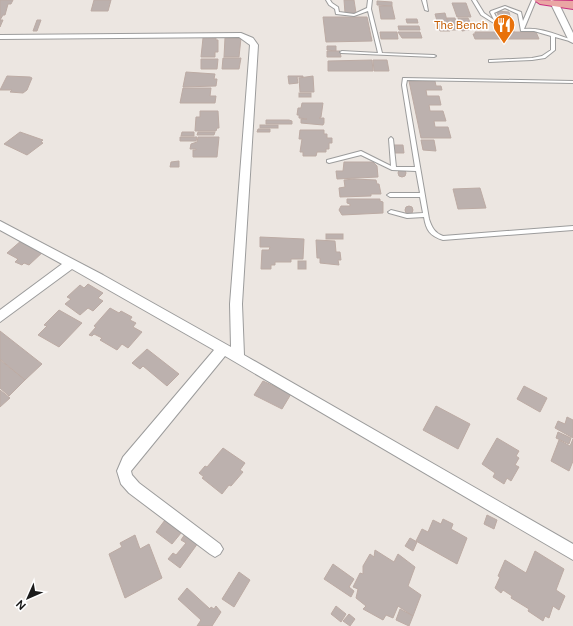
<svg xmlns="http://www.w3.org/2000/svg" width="573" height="626" viewBox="0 0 573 626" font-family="'Public Sans',sans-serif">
  <rect width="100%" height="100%" fill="#ece6e1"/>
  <g fill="#bcb1ae" stroke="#bcaba4">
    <polygon points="0,0 13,0 11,4 8,4 5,15 3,15 0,20 3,20 0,27"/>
    <polygon points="94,0 111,0 108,11 91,11"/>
    <polygon points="344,0 354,0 356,13 345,13"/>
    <polygon points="377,1 392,2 392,6 377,5"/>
    <polygon points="452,3 466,3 471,17 457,17"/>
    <polygon points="379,6 392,6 395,19 381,19"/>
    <polygon points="497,11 509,12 514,32 502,31"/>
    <polygon points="445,13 450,31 440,31 435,14"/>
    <polygon points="323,17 367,17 372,41 326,42"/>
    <polygon points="447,18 455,18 458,30 450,30"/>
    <polygon points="458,18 468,18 471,24 460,24"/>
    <polygon points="406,19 417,19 418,23 407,23"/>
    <polygon points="37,20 41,20 37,31 33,31"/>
    <polygon points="398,26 419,26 420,30 399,30"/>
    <polygon points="461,26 473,26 474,29 462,31"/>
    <polygon points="380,32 397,32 398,39 381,39"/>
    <polygon points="398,32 420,32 422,38 402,38"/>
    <polygon points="475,32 536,32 539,39 475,39 473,34 475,34"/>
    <polygon points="203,38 216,38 216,40 218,40 218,52 215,52 215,57 201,57"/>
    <polygon points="225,38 241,38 239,57 224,57"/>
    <polygon points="327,46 336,46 336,51 327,50"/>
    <polygon points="327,51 340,51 341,57 327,57"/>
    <polygon points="223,58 241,58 239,69 222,69"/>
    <polygon points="201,59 218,59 217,69 201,69"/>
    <polygon points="372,60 373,71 328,71 328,61"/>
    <polygon points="373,60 387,60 389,71 374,71"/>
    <polygon points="186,72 215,74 214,79 217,79 216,86 183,87"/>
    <polygon points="7,76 30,77 32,78 27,90 23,93 10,92 12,90 0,90"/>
    <polygon points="288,76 303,76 303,77 297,77 298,83 289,84"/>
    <polygon points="313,76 314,92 300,92 299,78"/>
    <polygon points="409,81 435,81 436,86 441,86 442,90 426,90 427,96 439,96 441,105 429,105 430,111 443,111 446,121 434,121 435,127 448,127 451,138 421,138"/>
    <polygon points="183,88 211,88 210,96 216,96 215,103 180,103"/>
    <rect x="299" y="93" width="12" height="4"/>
    <polygon points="302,103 323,103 321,117 319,118 324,118 324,123 323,125 301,123 301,119 307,119 299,118 299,115 297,115 298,108 301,108"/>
    <polygon points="200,111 218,111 219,128 217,128 216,131 195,131 196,117 200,117"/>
    <polygon points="266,120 289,120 292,121 292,124 266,124"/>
    <rect x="260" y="125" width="18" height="3"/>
    <polygon points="258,129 270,129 270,132 257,132"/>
    <polygon points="300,130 324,130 324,134 327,134 327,138 332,138 332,143 329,143 329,149 326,149 326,152 317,152 316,156 303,156 303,152 300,152 302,139 299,139"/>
    <polygon points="20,132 43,140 41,142 43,143 27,155 4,144"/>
    <polygon points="182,132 194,132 194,136 181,136"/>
    <polygon points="198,132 215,132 214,135 197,135"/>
    <polygon points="180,137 197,137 196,141 180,141"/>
    <polygon points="198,137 219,137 217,157 193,157 193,150 196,150 196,149 190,149 191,144 197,142"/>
    <polygon points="421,140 434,140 436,151 423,150"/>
    <polygon points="394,145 403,145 404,153 395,153"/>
    <polygon points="179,161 179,167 170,167 171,162"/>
    <polygon points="344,162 373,162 377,166 378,177 337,179 336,171 343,171"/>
    <circle cx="402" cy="173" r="4"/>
    <polygon points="354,179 376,180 377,184 379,184 381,194 371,194 371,196 340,197 339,188 345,187 344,180"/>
    <polygon points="480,188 486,208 458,209 453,189"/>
    <polygon points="347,199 380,199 380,201 383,202 383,213 342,215 339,210 341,206 350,206 350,204 347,203"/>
    <circle cx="409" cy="210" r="4"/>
    <rect x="326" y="234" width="17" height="5"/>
    <polygon points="260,237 304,239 303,259 291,259 291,262 275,262 275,265 271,265 271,269 261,269 262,250 269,250 270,247 260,247"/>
    <polygon points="22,240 44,251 29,265 24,263 22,265 15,262 18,259 7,253"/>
    <polygon points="316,240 335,241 336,252 340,252 341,260 338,260 339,265 320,263 320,258 317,258"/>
    <rect x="298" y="261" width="8" height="8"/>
    <polygon points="88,284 103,293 98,298 103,301 93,311 88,308 80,315 65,304 71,299 67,297 80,285 84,288"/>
    <polygon points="110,308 119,313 121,311 132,317 130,320 136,323 133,327 142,332 128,348 122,344 117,350 100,340 102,338 94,334 92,336 89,335 96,327 94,326"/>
    <polygon points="59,310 82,323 59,347 38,335 47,326 44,325"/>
    <polygon points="0,331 42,364 25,380 0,359"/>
    <polygon points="147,349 179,374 167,386 143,366 140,369 132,363"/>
    <polygon points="0,360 25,380 9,396 0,388"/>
    <polygon points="263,381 291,394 282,409 254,395"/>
    <polygon points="524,386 547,398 540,412 517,399"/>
    <polygon points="0,390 10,398 0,407"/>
    <polygon points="436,406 470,424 458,449 423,430"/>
    <polygon points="567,417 573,420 573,438 555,428 558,421 565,424"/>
    <polygon points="558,432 571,438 569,444 556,438"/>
    <polygon points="497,438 519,451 516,456 519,458 515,465 519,467 511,481 507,478 504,484 493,477 495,473 482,464"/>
    <polygon points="573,439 573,461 569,471 551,461 559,440 570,446"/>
    <polygon points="223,448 245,463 240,470 243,472 231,486 229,485 222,494 202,478 204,477 199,473 205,466 207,467"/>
    <polygon points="487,515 497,520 494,529 484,524"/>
    <polygon points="443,519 453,524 451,529 467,538 457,564 416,541 422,529 428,532 433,520 441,524"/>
    <polygon points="165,520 181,533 172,544 156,532"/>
    <polygon points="185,534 198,543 180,568 168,559 173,553 176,555 186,543 181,540"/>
    <polygon points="135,535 140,549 149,544 162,578 125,598 109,554 122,547 120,543"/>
    <polygon points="410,538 417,542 413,551 405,546"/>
    <polygon points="375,550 394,562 398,554 415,567 408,586 421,595 413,616 398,606 393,618 386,615 383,620 363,609 366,606 356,598 358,589 353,587 360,573 363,574 363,566 370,554 374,557"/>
    <polygon points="535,551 564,569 556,590 565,596 559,610 553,606 549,618 545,616 543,621 528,611 529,609 511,598 512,596 503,590 501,593 495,588 500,577 498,576 505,560 526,573"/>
    <polygon points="333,564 354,579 349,587 354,591 351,597 324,579"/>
    <polygon points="239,572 250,580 234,607 222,599"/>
    <polygon points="187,588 210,609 211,607 214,609 216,606 221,612 212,626 197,626 201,620 178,599"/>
    <polygon points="336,606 346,614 341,622 331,614"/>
    <polygon points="400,609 413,616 409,626 396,620"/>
    <polygon points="349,614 355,619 350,626 343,621"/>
  </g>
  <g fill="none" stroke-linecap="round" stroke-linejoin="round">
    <g stroke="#9c9c9c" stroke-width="2">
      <g id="service">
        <polygon points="326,0 330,0 332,3 338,7 339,12 354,14 367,8 368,0 372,0 371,9 382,53 434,55 436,56 434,57 341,53 340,52 342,51 378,53 368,11 354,16 336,14 335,9 329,5"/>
        <polygon points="422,0 426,0 428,11 425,10"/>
        <path d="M 472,0 L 476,0 L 484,13 L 494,20 L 490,12 L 491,11 L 505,6 L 521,12 L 523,21 L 532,0 L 536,0 L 524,29 C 541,27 557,35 573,40 L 573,42 L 555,37 L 555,50 L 545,58 L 532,60 L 489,62 L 489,60 L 491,60 L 532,58 L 542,56 L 551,50 L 551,36 L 534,31 L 521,31 L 518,14 L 505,8 L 494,13 L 500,24 L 497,25 L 481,15 Z"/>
        <path d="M 403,78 L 573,81 L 573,83 L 407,80 L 406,85 L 429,219 C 432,228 435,233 443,236 L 573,226 L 573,230 L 443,240 C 430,236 426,230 424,217 L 407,218 L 389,213 L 388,212 L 391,210 L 407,214 L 423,213 L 420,197 L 390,197 L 387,195 L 390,193 L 420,193 L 416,171 L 392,170 L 361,155 L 329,163 L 327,162 L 327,160 L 361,151 L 391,166 L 389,139 L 391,137 L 393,139 L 396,167 L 415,167 L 402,85 Z"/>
      </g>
    </g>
    <g stroke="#9c9c9c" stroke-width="2">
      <g id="minor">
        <polygon points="551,0 558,2 573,33 573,43 569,41 550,2"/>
        <polygon points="241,33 253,38 258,45 242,304 244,355 573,544 573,560 225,356 131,471 132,475 139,483 220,544 223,549 220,554 215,557 210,554 129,493 121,484 117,471 123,457 214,350 72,269 0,322 0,310 62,264 0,230 0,221 103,275 231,347 230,304 250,45 239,37 0,39 0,35"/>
      </g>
    </g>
    <g stroke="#c92f80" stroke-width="2">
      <polygon id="trunk" points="534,0 573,1 573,9 540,4"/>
    </g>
    <use href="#service" fill="#fff" fill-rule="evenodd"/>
    <use href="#minor" fill="#fff" fill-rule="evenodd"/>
    <use href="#trunk" fill="#eaa6a4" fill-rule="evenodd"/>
  </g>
  <defs>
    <g id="restaurant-pin" transform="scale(1.15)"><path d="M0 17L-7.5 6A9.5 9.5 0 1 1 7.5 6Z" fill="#e8710a" stroke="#fff"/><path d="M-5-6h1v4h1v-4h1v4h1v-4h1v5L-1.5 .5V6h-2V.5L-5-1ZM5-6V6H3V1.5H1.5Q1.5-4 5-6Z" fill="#fff"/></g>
  </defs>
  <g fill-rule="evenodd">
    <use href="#restaurant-pin" x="504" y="25"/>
  </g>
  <g text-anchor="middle" stroke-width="3" stroke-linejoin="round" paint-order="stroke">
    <g font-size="11" fill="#c56008" stroke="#fff" text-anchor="end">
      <text x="488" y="29">The Bench</text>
    </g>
  </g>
  <g transform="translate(28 598) rotate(225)" stroke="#ffffff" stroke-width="3" paint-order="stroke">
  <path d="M0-3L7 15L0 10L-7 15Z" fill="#1b1b1b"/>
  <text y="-6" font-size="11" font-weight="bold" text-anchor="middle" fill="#1b1b1b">N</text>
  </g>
</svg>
